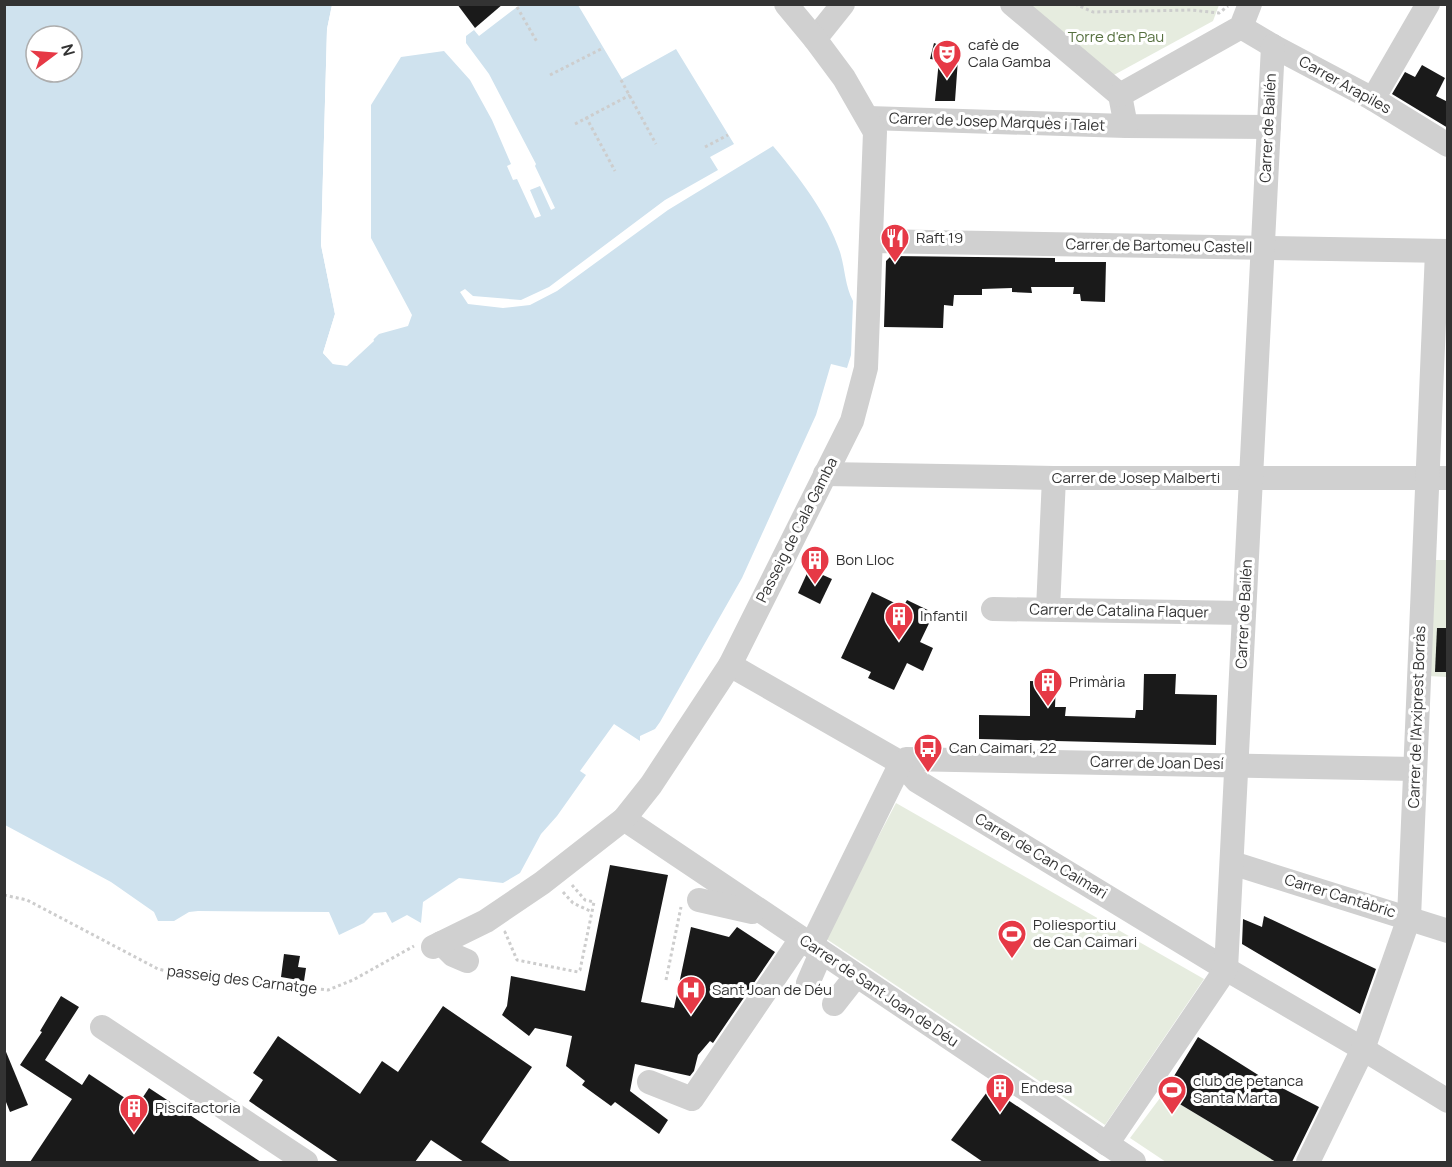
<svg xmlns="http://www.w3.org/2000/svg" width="1452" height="1167" viewBox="0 0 1452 1167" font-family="Manrope,sans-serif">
  <rect width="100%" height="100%" fill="#fff"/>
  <g fill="#e6ecdf">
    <polygon points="1029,5 1219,5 1213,21 1112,76"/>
    <polygon points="1434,560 1447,560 1447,677 1428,676"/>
    <polygon points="896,803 1204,979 1105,1125 825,938"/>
    <polygon points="1163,1094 1276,1162 1166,1162 1130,1138"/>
  </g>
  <path fill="#cfe2ee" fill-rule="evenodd" d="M 4,5 L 332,5 L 327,29 L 321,245 L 335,314 L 323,353 L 333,364 L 347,365 L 379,334 L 408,326 L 412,315 L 371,238 L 371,105 L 401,57 L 444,51 L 470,80 L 492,120 L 511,164 L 507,166 L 513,180 L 517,179 L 535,218 L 541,216 L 530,190 L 540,186 L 551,210 L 555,208 L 535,166 L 536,164 L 489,74 L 466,43 L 466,36 L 474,30 L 479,36 L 517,7 L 523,5 L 578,5 L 622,79 L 676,49 L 734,144 L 710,157 L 718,170 L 665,200 L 549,287 L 521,300 L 473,296 L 465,289 L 460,292 L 468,304 L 503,308 L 530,305 L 557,291 L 668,210 L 773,146 C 799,177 827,213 840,252 C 845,268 845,286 853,301 L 851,355 L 847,368 L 831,364 L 816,415 L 742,578 L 660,722 L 655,729 L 640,736 L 640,741 L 614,724 L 580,771 L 586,775 L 557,816 L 541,834 L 520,873 L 503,883 L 459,878 L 423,902 L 421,923 L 407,915 L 392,923 L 386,912 L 374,913 L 364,923 L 339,935 L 329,912 L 198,911 L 189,912 L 174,921 L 158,921 L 154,912 L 111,882 L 5,825 ZM 36,36 L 72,36 L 72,72 L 36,72 Z"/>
  <polygon fill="#fff" points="335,4 330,29 324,245 338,314 326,353 335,361 346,362 373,338 374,341 347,366 333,364 323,353 335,314 321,245 327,29 332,5"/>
  <g fill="#1a1a1a">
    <polygon points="457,4 503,4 475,28"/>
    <polygon points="934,43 947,48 945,58 958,59 955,101 935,101 939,60 930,59"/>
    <polygon points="1422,65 1445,78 1436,96 1448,102 1448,128 1392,94 1405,72 1415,77"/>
    <polygon points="891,256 1055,258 1055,262 1106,262 1105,302 1081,301 1080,294 1073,294 1074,287 1031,287 1032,293 1012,292 1012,288 982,289 982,295 954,295 953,306 944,305 943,328 884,327 886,261"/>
    <polygon points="809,569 832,579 820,604 798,593"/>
    <polygon points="872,592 903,607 907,600 934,613 920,642 933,648 923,671 907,663 894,690 868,678 871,672 841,658"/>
    <polygon points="1437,628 1448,628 1448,672 1435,672"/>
    <polygon points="1144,674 1176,674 1175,694 1217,695 1216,745 979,739 979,715 1030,716 1030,681 1056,682 1055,707 1066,707 1065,716 1135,718 1136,710 1143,710"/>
    <polygon points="610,865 668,875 641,1002 674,1008 691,927 729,937 737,927 775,952 713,1043 710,1041 698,1055 694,1071 690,1076 635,1064 630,1091 668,1120 659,1134 615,1102 611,1106 582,1085 585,1081 566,1066 572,1036 535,1028 529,1036 502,1015 507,1006 511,976 585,991"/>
    <polygon points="1264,916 1376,969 1360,1014 1242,944 1243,919 1262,927"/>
    <polygon points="284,954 300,956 298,967 306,968 304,981 281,977"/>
    <polygon points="61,996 79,1007 45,1060 82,1085 89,1074 137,1106 149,1088 261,1162 30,1162 72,1099 20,1065 42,1032 40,1031"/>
    <polygon points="443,1006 532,1067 481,1142 511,1162 464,1162 431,1140 415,1162 339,1162 249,1101 263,1080 253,1073 278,1036 360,1094 382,1061 398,1072"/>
    <polygon points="1198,1037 1263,1078 1319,1107 1292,1162 1276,1162 1163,1094"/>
    <polygon points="4,1047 28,1105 10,1112 4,1097"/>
    <polygon points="990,1088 1101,1162 983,1162 951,1140"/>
  </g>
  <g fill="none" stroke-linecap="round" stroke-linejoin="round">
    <g stroke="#cdcdcd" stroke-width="3" stroke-dasharray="3 3" stroke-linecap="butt">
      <polyline points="1075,4 1093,12 1191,10 1219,13 1228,6"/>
      <polyline points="517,7 537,42"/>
      <polyline points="550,75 603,48"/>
      <polyline points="621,80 656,144"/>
      <polyline points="586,117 615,171"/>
      <polyline points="575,124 630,95"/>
      <polyline points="705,147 728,135"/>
      <polyline points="563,892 573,903 592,912"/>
      <polyline points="4,895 27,900 158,969 189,976 328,990 353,980 414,946"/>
      <polyline points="506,932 505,932 517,960 578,972 580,970 594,902 585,900 572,885"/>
      <polyline points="666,980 681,907"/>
    </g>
    <g stroke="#d0d0d0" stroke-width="24">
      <polyline points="1012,4 1120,95"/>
      <polyline points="1241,27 1273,46 1373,99 1448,145"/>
      <polyline points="815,39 843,4"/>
      <polyline points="1120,95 1126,126 1269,127"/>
      <polyline points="1120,95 1241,27 1250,4"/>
      <polyline points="1373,99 1428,4"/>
      <polyline points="868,118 1126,126"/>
      <polyline points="871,241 1448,251"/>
      <polyline points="825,474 1054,478 1448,478"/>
      <polyline points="993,609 1244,613"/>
      <polyline points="1048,609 1054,478"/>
      <polyline points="730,665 901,763 917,781 1226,969 1363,1049 1448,1101"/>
      <polyline points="901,763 906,759 1415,769"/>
      <polyline points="624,819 1134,1162"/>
      <polyline points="1232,863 1448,931"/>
      <polyline points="699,900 752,912"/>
      <polyline points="441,943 453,955 467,961"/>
      <polyline points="811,946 901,763"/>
      <polyline points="433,947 486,921 542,883 624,819 651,785 730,665 852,421 866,368 875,132 844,78 815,39 786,4"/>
      <polyline points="808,983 821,953"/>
      <polyline points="834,1004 856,976"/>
      <polyline points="102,1027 306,1162"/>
      <polyline points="649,1082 692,1099 801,939"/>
      <polyline points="1107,1144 1226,969 1273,46"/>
      <polyline points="1308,1162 1363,1049 1409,918 1437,251"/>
    </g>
  </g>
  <defs>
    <g id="theatre-pin" transform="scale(1.5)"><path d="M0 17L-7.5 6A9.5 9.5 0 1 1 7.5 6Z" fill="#e63946" stroke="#fff"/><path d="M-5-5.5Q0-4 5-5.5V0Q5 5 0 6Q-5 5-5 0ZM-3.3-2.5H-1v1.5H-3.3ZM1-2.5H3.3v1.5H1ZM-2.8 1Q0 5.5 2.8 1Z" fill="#fff"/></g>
    <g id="restaurant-pin" transform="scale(1.5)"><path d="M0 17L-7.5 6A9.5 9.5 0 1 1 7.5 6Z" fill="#e63946" stroke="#fff"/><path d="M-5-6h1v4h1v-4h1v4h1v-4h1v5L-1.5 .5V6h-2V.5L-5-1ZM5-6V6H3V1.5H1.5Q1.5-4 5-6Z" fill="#fff"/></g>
    <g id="building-pin" transform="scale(1.5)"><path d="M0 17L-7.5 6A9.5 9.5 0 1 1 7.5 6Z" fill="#e63946" stroke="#fff"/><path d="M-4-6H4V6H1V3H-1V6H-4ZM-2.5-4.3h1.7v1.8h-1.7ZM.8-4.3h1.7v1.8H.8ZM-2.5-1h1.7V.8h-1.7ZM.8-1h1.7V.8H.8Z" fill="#fff"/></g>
    <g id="bus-pin" transform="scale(1.5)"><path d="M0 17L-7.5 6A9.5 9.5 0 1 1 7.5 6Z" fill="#e63946" stroke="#fff"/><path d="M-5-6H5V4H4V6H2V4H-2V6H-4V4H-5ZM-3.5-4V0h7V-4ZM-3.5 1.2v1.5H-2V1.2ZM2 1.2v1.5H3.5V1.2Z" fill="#fff"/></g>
    <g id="stadium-pin" transform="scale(1.5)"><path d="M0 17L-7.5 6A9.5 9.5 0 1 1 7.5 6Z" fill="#e63946" stroke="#fff"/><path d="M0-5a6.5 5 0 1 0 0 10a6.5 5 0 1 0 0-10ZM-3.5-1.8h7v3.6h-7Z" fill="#fff"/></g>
    <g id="hospital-pin" transform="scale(1.5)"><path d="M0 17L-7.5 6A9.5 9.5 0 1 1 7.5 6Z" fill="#e63946" stroke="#fff"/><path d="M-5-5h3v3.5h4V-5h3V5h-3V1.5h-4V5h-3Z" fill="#fff"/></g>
  </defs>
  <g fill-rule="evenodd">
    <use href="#theatre-pin" x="947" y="54"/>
    <use href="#restaurant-pin" x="895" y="238"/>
    <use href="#building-pin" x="815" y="560"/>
    <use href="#building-pin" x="899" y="616"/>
    <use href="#building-pin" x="1048" y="682"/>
    <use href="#bus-pin" x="928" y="748"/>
    <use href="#stadium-pin" x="1012" y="934"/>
    <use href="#hospital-pin" x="691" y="990"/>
    <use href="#building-pin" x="1000" y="1088"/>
    <use href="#stadium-pin" x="1172" y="1090"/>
    <use href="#building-pin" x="134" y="1108"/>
  </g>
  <g text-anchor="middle" stroke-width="6" stroke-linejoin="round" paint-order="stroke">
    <g font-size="15" fill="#56703f" stroke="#fff">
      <text x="1116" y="42">Torre d'en Pau</text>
    </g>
    <g font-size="15" fill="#333" stroke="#fff" text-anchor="start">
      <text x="968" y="50">cafè de<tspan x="968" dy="17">Cala Gamba</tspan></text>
      <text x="916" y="243">Raft 19</text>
      <text x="836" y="565">Bon Lloc</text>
      <text x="920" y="621">Infantil</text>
      <text x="1069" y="687">Primària</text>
      <text x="949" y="753">Can Caimari, 22</text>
      <text x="1033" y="930">Poliesportiu<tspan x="1033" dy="17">de Can Caimari</tspan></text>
      <text x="712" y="995">Sant Joan de Déu</text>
      <text x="1193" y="1086">club de petanca<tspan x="1193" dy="17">Santa Marta</tspan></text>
      <text x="1021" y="1093">Endesa</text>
      <text x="155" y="1113">Piscifactoria</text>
    </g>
    <g font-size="15" fill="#333" stroke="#fff">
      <text transform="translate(1345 85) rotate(29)" y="5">Carrer Arapiles</text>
      <text transform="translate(997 122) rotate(2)" y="5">Carrer de Josep Marquès i Talet</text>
      <text transform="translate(1268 128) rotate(-87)" y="5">Carrer de Bailén</text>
      <text transform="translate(1159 246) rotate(1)" y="5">Carrer de Bartomeu Castell</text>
      <text x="1136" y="483">Carrer de Josep Malberti</text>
      <text transform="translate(797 530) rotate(-63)" y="5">Passeig de Cala Gamba</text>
      <text transform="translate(1119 611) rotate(1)" y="5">Carrer de Catalina Flaquer</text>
      <text transform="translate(1244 614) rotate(-87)" y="5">Carrer de Bailén</text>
      <text transform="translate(1417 717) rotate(-88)" y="5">Carrer de l'Arxiprest Borràs</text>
      <text transform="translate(1157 763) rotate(1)" y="5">Carrer de Joan Desí</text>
      <text transform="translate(1041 856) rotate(31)" y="5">Carrer de Can Caimari</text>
      <text transform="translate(1340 896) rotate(17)" y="5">Carrer Cantàbric</text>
      <text transform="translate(242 980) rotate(7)" y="5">passeig des Carnatge</text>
      <text transform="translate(879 991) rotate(34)" y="5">Carrer de Sant Joan de Déu</text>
    </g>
  </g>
  <rect width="1452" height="1167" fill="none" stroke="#333333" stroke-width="12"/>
  <g transform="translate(54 54) rotate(74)"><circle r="28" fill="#ffffff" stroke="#adadad" stroke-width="1.5"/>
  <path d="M0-4.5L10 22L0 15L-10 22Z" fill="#e63946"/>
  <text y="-9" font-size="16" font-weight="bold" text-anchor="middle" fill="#333333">N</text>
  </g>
</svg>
